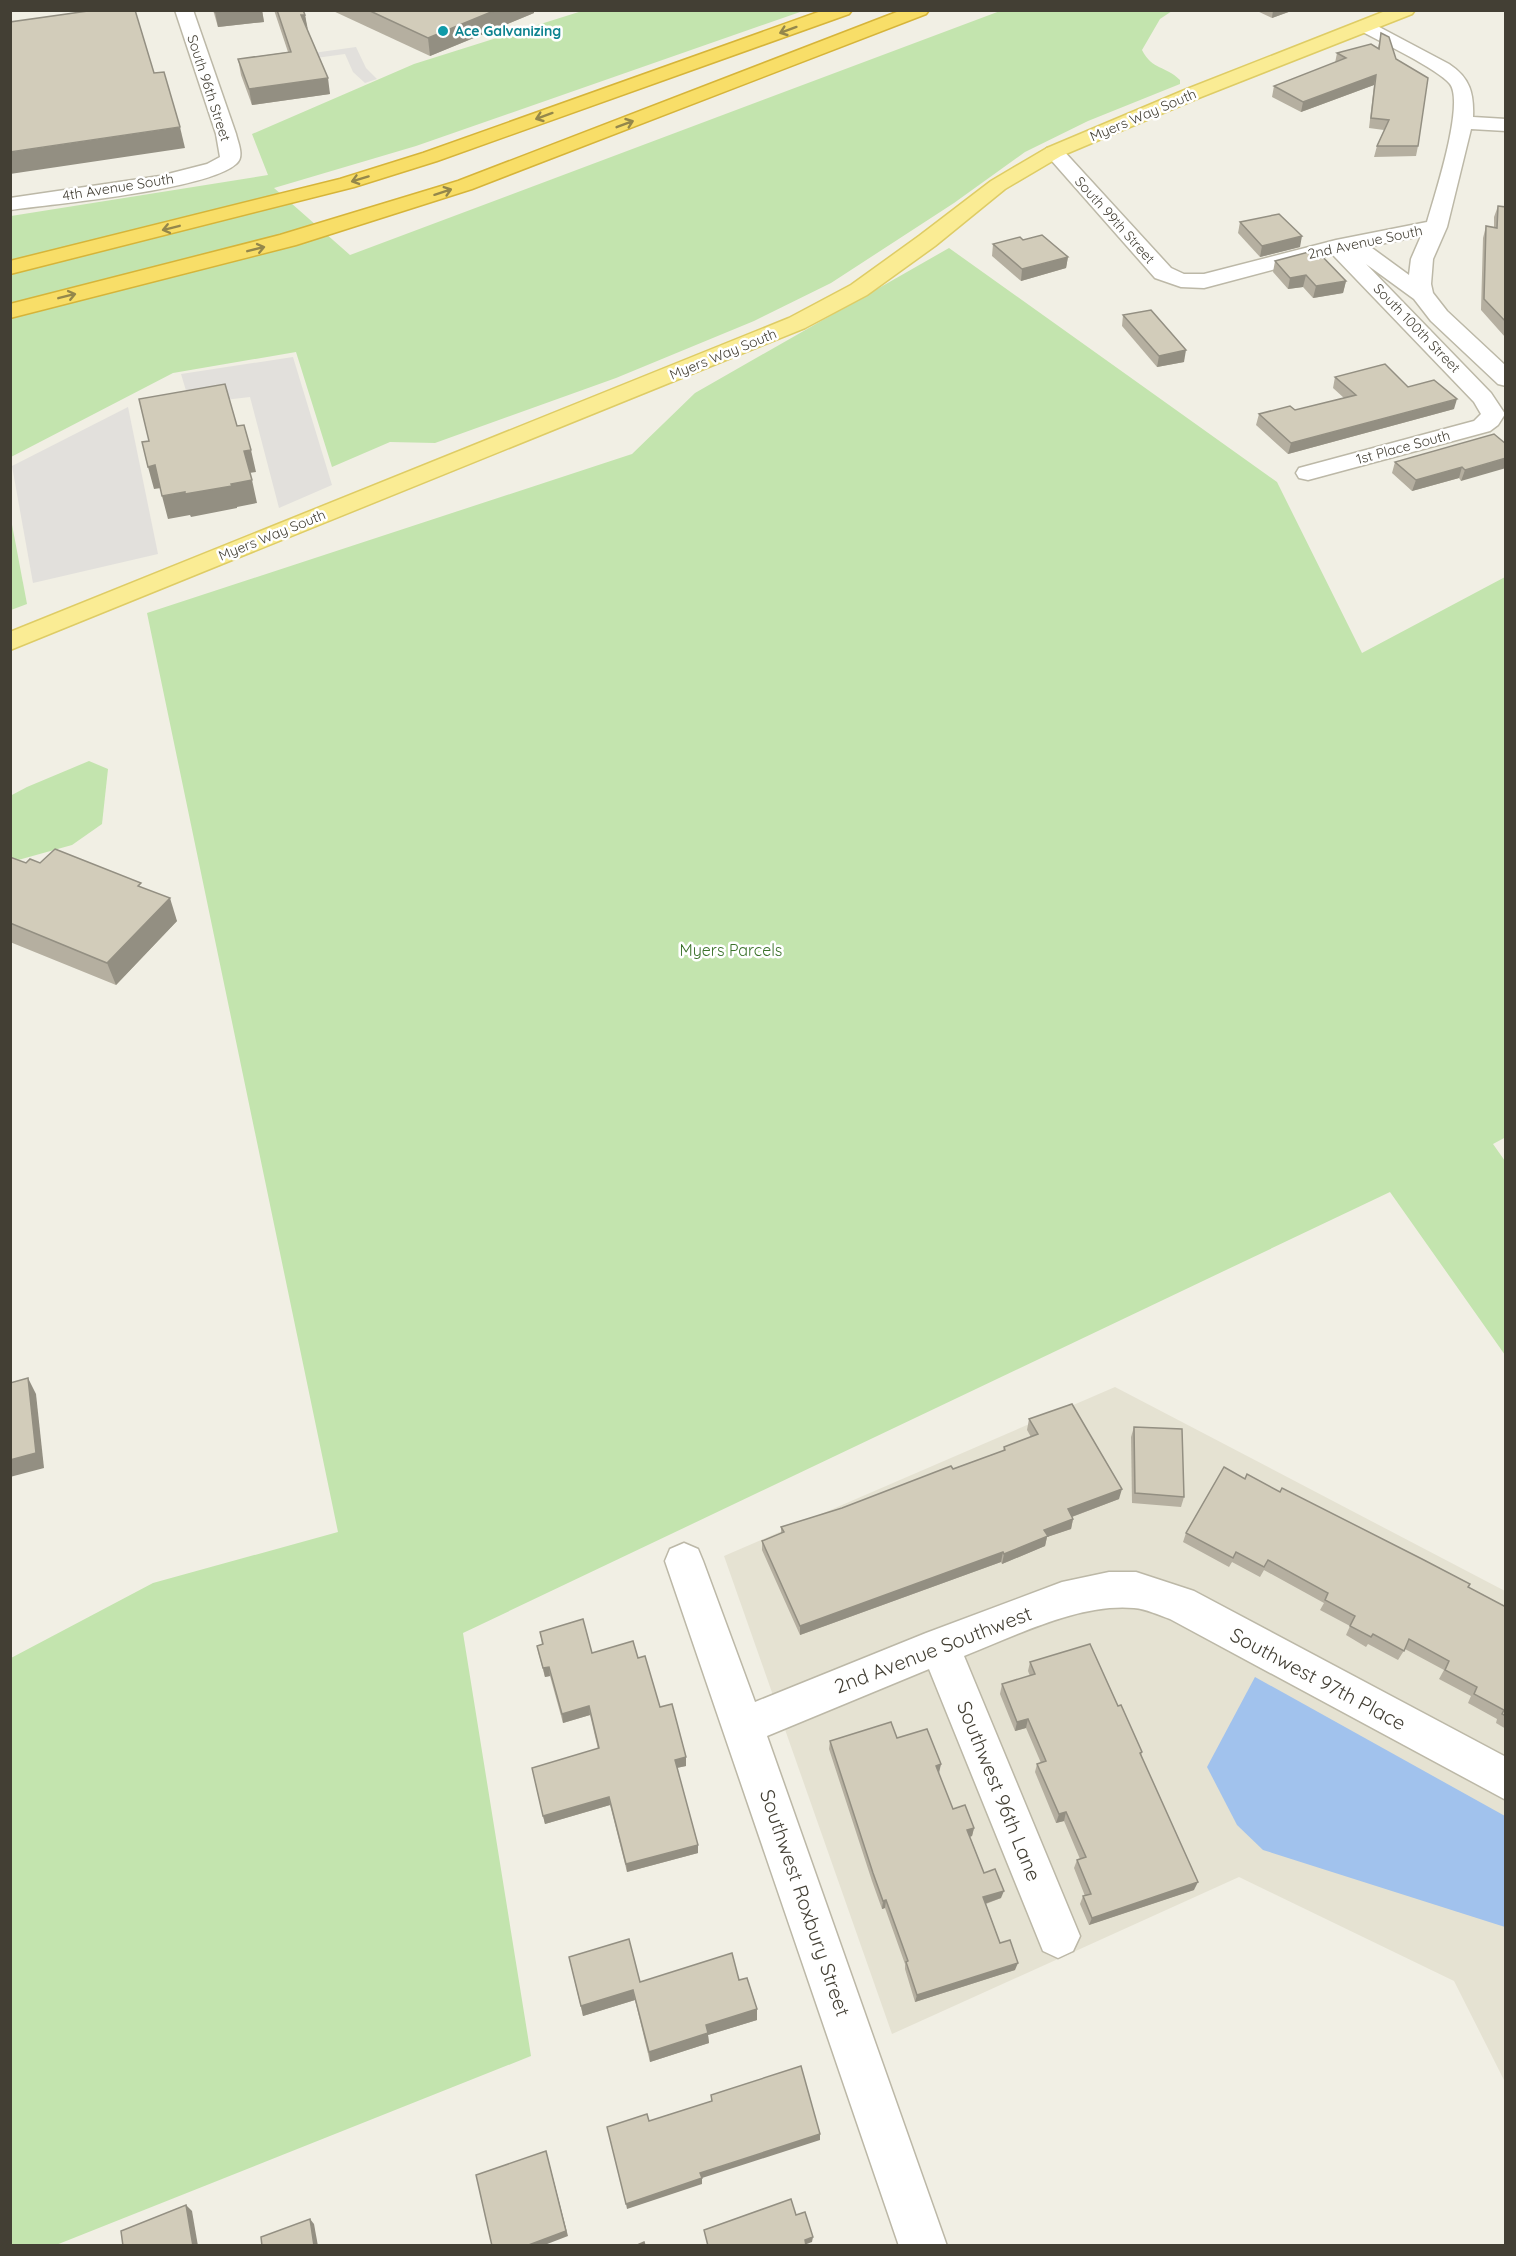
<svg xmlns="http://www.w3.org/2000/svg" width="1516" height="2256" viewBox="0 0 1516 2256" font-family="Quicksand,sans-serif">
  <rect width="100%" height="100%" fill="#f1efe4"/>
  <polygon fill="#e5e2d2" points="1115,1387 1505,1591 1505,2082 1454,1981 1239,1877 892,2034 724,1556"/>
  <g fill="#c3e4ae">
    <path d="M 582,11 L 803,11 L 416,146 L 274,188 L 350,255 L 1000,11 L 1172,11 L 1160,19 L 1142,50 C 1153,71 1165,65 1180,80 L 1180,84 L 1088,121 L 1025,152 L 954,203 L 831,283 L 754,321 L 616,378 L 435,443 L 390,442 L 332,467 L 296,352 L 173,373 L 11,457 L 11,216 L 268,175 L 252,134 L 414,64 Z"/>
    <polygon points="949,248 1277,482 1362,653 1505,577 1506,1137 1493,1144 1505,1161 1505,1355 1390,1192 463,1633 531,2056 56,2245 11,2245 11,1658 153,1583 338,1532 147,613 632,454 695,393"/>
    <polygon points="10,514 27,604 11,610 10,610"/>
    <polygon points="89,761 108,769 102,824 72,845 11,862 10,796 27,787"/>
  </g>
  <g fill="#e2e0dc">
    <polygon points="356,47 366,68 377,79 365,83 353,72 345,54 243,68 241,63"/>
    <polygon points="293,357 332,485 279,508 250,397 190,404 181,374"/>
    <polygon points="128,407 158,554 33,583 12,466"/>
  </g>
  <polygon fill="#a1c2ed" points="1255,1677 1505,1816 1505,1927 1263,1850 1237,1825 1207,1767"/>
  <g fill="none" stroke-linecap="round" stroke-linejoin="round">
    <g stroke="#bcb8a7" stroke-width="3">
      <g id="minor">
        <path d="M 175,10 L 193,10 L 236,134 C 238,143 245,157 236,164 C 207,190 54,204 10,210 L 10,198 L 160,176 L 207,164 L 220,157 L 216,134 Z"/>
        <path d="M 1366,20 L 1449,64 C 1470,78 1474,93 1473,117 L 1506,119 L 1506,131 L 1471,129 L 1447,227 L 1433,259 L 1431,284 L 1433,293 L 1447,311 L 1506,366 L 1506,386 L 1498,384 L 1431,321 L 1414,299 L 1366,264 L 1491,393 L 1505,414 L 1498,425 L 1490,431 L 1308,480 L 1299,478 L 1296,473 L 1299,468 L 1474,421 L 1481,414 L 1474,402 L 1332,254 L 1204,288 L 1181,287 L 1155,278 L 1044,152 L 1047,148 L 1061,148 L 1171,268 L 1184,274 L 1204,274 L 1336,240 L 1427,222 C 1434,197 1465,104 1450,84 C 1438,69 1379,41 1359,30 L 1357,26 L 1359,22 ZM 1421,236 L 1411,259 L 1409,275 L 1372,248 L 1365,247 Z"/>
        <path d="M 684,1543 L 698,1549 L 703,1561 L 755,1702 L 926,1633 L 1062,1582 L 1109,1572 L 1136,1572 L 1194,1591 L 1506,1757 L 1506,1800 L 1170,1619 C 1159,1615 1146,1609 1134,1608 C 1079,1603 1015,1636 964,1656 L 1080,1936 L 1073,1951 L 1058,1958 L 1043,1951 L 929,1669 L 767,1736 L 947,2246 L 899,2246 L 665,1561 L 670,1549 Z"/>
      </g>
    </g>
    <g stroke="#decc65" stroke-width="3">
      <polygon id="major" points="1388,10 1415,10 1412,14 1201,97 1061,156 1005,189 935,246 867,295 805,328 10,650 10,632 789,318 851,285 919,236 991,181 1047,148 1187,89"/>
    </g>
    <g stroke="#d6b439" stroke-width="3">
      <g id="highway">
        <polygon points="824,10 852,10 849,14 437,161 354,187 10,274 10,261 340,179 423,153"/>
        <polygon points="902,10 929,10 926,14 472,189 296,245 10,318 10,304 280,235 458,181"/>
      </g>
    </g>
    <use href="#minor" fill="#fff" fill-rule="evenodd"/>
    <use href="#major" fill="#faec94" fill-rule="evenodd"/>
    <use href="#highway" fill="#f8de68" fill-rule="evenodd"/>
  </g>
  <g fill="#b5afa0">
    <polygon points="213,10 262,10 264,22 218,27"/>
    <polygon points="274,10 303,10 305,15 307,29 330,94 252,105 241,75 238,59 288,52"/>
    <polygon points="331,10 534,10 534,13 430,56"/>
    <polygon points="1255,10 1294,10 1272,18"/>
    <polygon points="1381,33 1418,146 1416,156 1374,157 1377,146 1384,130 1369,128 1374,85 1301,112 1272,97 1274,86 1335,63 1337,53 1378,48"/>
    <polygon points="1498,206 1506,207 1505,337 1481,310 1483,238 1486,226 1494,227 1494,217"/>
    <polygon points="1240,222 1300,247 1260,257 1238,233"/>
    <polygon points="1023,240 1068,257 1066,268 1021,281 992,256 993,244"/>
    <polygon points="1275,261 1346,281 1343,293 1313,298 1303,287 1288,289 1273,272"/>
    <polygon points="1123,315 1184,362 1157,367 1122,326"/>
    <polygon points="1335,377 1408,387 1454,409 1288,454 1256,425 1259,414 1295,410 1344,398 1333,388"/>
    <polygon points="1506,444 1461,481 1459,478 1412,491 1392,473 1395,462"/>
    <polygon points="10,857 26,863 40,863 143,888 177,921 116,985 10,942"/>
    <polygon points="1029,1419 1119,1499 1072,1517 1073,1519 1071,1529 1047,1537 1045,1546 1002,1564 1001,1562 800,1635 762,1550 762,1541 781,1533 781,1527 842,1508 1003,1451 1004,1447 1031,1437 1027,1430"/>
    <polygon points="1134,1427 1184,1497 1181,1507 1132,1503 1131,1437"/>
    <polygon points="1245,1479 1468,1587 1506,1607 1506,1729 1496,1723 1497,1719 1468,1703 1471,1696 1439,1679 1444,1670 1405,1649 1398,1660 1368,1644 1366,1647 1346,1635 1350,1626 1320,1610 1324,1603 1264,1570 1260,1577 1232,1562 1229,1567 1183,1542 1186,1533"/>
    <polygon points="540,1632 592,1653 638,1658 660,1707 686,1757 686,1766 677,1768 698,1845 698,1853 627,1872 610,1805 545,1824 532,1768 598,1749 590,1715 563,1723 550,1676 545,1677 539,1655 537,1646 542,1644"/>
    <polygon points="1030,1662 1118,1706 1142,1752 1141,1756 1194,1890 1089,1925 1080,1904 1083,1896 1085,1896 1074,1868 1077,1860 1080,1859 1064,1821 1056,1823 1035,1772 1037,1764 1041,1763 1026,1728 1015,1731 1000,1694 1002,1684 1030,1676 1028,1671"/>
    <polygon points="897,1738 941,1764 938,1773 953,1809 974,1828 972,1836 970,1837 984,1873 1001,1898 986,1904 1000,1943 1015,1970 915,2002 905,1969 905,1964 885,1908 882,1909 872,1881 829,1749 830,1741"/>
    <polygon points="569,1957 640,1982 739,1980 757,2020 708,2035 709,2043 650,2062 635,2000 583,2016"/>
  </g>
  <g fill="#938f82">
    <polygon points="232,10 262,10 264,22 218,27 215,12"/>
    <polygon points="496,10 534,10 534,13 430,56 428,38"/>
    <polygon points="1273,10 1294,10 1272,18"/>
    <polygon points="301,15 305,15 308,30"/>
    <polygon points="1376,75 1374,85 1301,112 1303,102"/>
    <polygon points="328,78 330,94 252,105 249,89"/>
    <polygon points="180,127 185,148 10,174 10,152"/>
    <polygon points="1302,236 1300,247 1260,257 1262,246"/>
    <polygon points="1068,257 1066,268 1021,281 1022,269"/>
    <polygon points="1306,275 1303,287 1288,289 1290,278"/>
    <polygon points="1346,281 1343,293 1313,298 1316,286"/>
    <polygon points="1186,350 1184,362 1157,367 1159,356"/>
    <polygon points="1457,399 1454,409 1288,454 1291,443"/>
    <polygon points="251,450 256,472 249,473 244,451"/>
    <polygon points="1506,458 1506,468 1461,481 1465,470"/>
    <polygon points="155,465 161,488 154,489 148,467"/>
    <polygon points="1462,467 1459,478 1412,491 1416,480"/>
    <polygon points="252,480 257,503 237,507 237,508 191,517 190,515 168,519 162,496"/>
    <polygon points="170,898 177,921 116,985 107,963"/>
    <polygon points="28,1378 36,1394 44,1468 10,1477 10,1460"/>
    <polygon points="1122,1489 1119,1499 1066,1519 1068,1509"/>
    <polygon points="1073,1519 1071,1529 1047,1537 1045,1546 1002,1564 1004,1554 1044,1530"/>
    <polygon points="1003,1552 1001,1562 800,1635 800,1626"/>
    <polygon points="549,1667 550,1676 545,1677 543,1668"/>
    <polygon points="589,1706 590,1715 563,1723 562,1714"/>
    <polygon points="1028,1719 1026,1728 1015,1731 1017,1722"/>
    <polygon points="686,1757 686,1766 676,1768 675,1760"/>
    <polygon points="941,1764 939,1773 934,1774 936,1766"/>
    <polygon points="609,1797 610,1805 545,1824 543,1816"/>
    <polygon points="1066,1812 1064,1821 1056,1823 1059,1814"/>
    <polygon points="974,1828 972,1836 965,1838 967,1830"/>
    <polygon points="698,1845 698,1853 627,1872 626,1864"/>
    <polygon points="1198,1882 1194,1890 1089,1925 1092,1918"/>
    <polygon points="1004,1891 1001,1898 981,1905 983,1897"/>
    <polygon points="886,1900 885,1908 882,1909 883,1901"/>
    <polygon points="1018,1963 1015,1970 915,2002 917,1995"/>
    <polygon points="633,1990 635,2000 583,2016 581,2006"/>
    <polygon points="757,2009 757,2020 708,2035 709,2043 650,2062 649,2052 706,2025"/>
    <polygon points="820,2134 820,2140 702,2178 702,2184 627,2209 626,2204 700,2173"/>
    <polygon points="546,2151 568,2236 542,2246 526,2246"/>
    <polygon points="186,2205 192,2211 198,2246 193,2246"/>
    <polygon points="310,2219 314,2224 318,2246 314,2246"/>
    <polygon points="813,2237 812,2242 804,2245 805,2240"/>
  </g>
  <g fill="#d2ccba" stroke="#938f82" stroke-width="1.5">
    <polygon points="95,10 135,10 154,73 164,72 180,127 10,152 10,22"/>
    <polygon points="215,10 232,10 215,12"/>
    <polygon points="277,10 303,10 305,15 301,15 328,78 249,89 238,59 291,52"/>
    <polygon points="368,10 496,10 428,38"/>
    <polygon points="1381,33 1389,37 1396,59 1428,78 1418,146 1377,146 1389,120 1371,118 1376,75 1303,102 1274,86 1346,58 1337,53 1371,44 1379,49"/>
    <polygon points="1498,206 1506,207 1506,322 1484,299 1486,226 1497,228"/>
    <polygon points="1279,214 1302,236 1262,246 1240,222"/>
    <polygon points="1042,235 1068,257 1022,269 993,244 1020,237 1023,240"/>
    <polygon points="1316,250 1346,281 1316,286 1306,275 1290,278 1275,261"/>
    <polygon points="1151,310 1186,350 1159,356 1123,315"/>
    <polygon points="1385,364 1408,387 1434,380 1457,399 1291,443 1259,414 1290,406 1295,410 1356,395 1335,377"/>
    <polygon points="225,384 237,426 244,425 251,450 244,451 252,480 231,484 232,486 185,494 185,492 162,496 155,465 148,467 142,442 149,441 139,399"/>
    <polygon points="1494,434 1506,444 1506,458 1465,470 1462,467 1416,480 1395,462"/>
    <polygon points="55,849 141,883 138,886 170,898 107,963 10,923 10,857 26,863 30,859 40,863"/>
    <polygon points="28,1378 36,1453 10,1460 10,1383"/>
    <polygon points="1072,1404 1122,1489 1068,1509 1073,1519 1044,1530 1048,1536 1004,1554 1003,1552 800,1626 762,1541 784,1532 781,1527 842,1508 951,1466 953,1469 1005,1450 1004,1447 1038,1434 1029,1419"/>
    <polygon points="1134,1427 1182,1429 1184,1497 1135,1493"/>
    <polygon points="1224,1467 1245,1479 1247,1474 1280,1492 1282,1488 1422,1559 1470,1584 1468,1587 1506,1607 1506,1716 1502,1714 1504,1710 1474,1694 1477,1687 1445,1670 1449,1661 1409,1639 1404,1651 1373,1634 1371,1637 1350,1626 1355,1616 1325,1600 1328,1593 1268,1560 1264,1567 1236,1552 1233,1558 1186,1533"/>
    <polygon points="583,1619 592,1653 633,1641 638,1658 645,1656 660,1707 672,1704 686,1757 675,1760 698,1845 626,1864 609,1797 543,1816 532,1768 599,1748 589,1706 562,1714 549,1667 543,1668 537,1646 543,1644 540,1632"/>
    <polygon points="1090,1644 1118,1706 1121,1705 1142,1752 1140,1753 1198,1882 1092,1918 1083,1896 1091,1894 1077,1860 1086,1857 1066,1812 1059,1814 1037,1764 1046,1761 1028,1719 1017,1722 1002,1684 1035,1674 1030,1662"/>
    <polygon points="891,1722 897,1738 927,1729 941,1764 936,1766 953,1809 965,1805 974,1828 967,1830 984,1873 995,1869 1004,1891 983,1897 1000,1943 1010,1940 1018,1963 917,1995 906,1962 908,1961 886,1900 883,1901 873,1873 830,1741"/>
    <polygon points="629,1939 640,1982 732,1953 739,1980 747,1978 757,2009 706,2025 708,2033 649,2052 633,1990 581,2006 569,1957"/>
    <polygon points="801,2066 820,2134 700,2173 702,2178 626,2204 607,2127 647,2114 649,2121 712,2101 711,2095"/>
    <polygon points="546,2151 566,2231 526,2246 492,2246 476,2175"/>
    <polygon points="791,2199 796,2215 805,2212 813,2237 805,2240 806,2246 708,2246 704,2230"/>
    <polygon points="186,2205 193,2246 123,2246 121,2231"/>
    <polygon points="310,2219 314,2246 262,2246 261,2237"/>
    <polygon points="644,2242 645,2246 635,2246"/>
  </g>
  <defs><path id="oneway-shaft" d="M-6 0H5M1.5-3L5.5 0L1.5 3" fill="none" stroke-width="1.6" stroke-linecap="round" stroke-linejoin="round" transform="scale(1.5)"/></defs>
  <g stroke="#94874b">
    <use href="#oneway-shaft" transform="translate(788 30) rotate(160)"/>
    <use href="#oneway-shaft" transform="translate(544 116) rotate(160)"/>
    <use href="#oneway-shaft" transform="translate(625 124) rotate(-21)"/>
    <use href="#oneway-shaft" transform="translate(360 179) rotate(163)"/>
    <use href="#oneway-shaft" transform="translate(443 192) rotate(-18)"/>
    <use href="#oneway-shaft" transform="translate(171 228) rotate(166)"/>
    <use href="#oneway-shaft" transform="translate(256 249) rotate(-14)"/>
    <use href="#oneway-shaft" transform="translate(67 296) rotate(-14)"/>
  </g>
  <circle fill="#0f9aa8" stroke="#fff" stroke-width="2" cx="443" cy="31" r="6"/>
  <g text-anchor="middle" stroke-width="5" stroke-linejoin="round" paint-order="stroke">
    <g font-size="14" font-weight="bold" fill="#0d838f" stroke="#fff" text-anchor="start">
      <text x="455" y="36">Ace Galvanizing</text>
    </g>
    <g font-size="14" fill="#433f34" stroke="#fff">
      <text transform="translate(209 88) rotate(72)" y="5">South 96th Street</text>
      <text transform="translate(1143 115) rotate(-23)" y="5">Myers Way South</text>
      <text transform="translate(118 187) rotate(-9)" y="5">4th Avenue South</text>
      <text transform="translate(1115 220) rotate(48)" y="5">South 99th Street</text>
      <text transform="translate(1365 242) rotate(-12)" y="5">2nd Avenue South</text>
      <text transform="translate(1417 328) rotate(46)" y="5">South 100th Street</text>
      <text transform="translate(723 354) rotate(-22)" y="5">Myers Way South</text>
      <text transform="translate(1403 447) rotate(-15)" y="5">1st Place South</text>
      <text transform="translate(272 535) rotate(-22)" y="5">Myers Way South</text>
    </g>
    <g font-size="16" fill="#3b722a" stroke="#fff">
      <text x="731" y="956">Myers Parcels</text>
    </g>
    <g font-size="20" fill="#433f34" stroke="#fff">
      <text transform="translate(933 1650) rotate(-21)" y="7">2nd Avenue Southwest</text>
      <text transform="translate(1318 1679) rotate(28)" y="7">Southwest 97th Place</text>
      <text transform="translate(999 1791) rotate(68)" y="7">Southwest 96th Lane</text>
      <text transform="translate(805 1903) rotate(71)" y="7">Southwest Roxbury Street</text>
    </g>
  </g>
  <rect width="1516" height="2256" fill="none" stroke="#433f34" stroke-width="24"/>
</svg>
